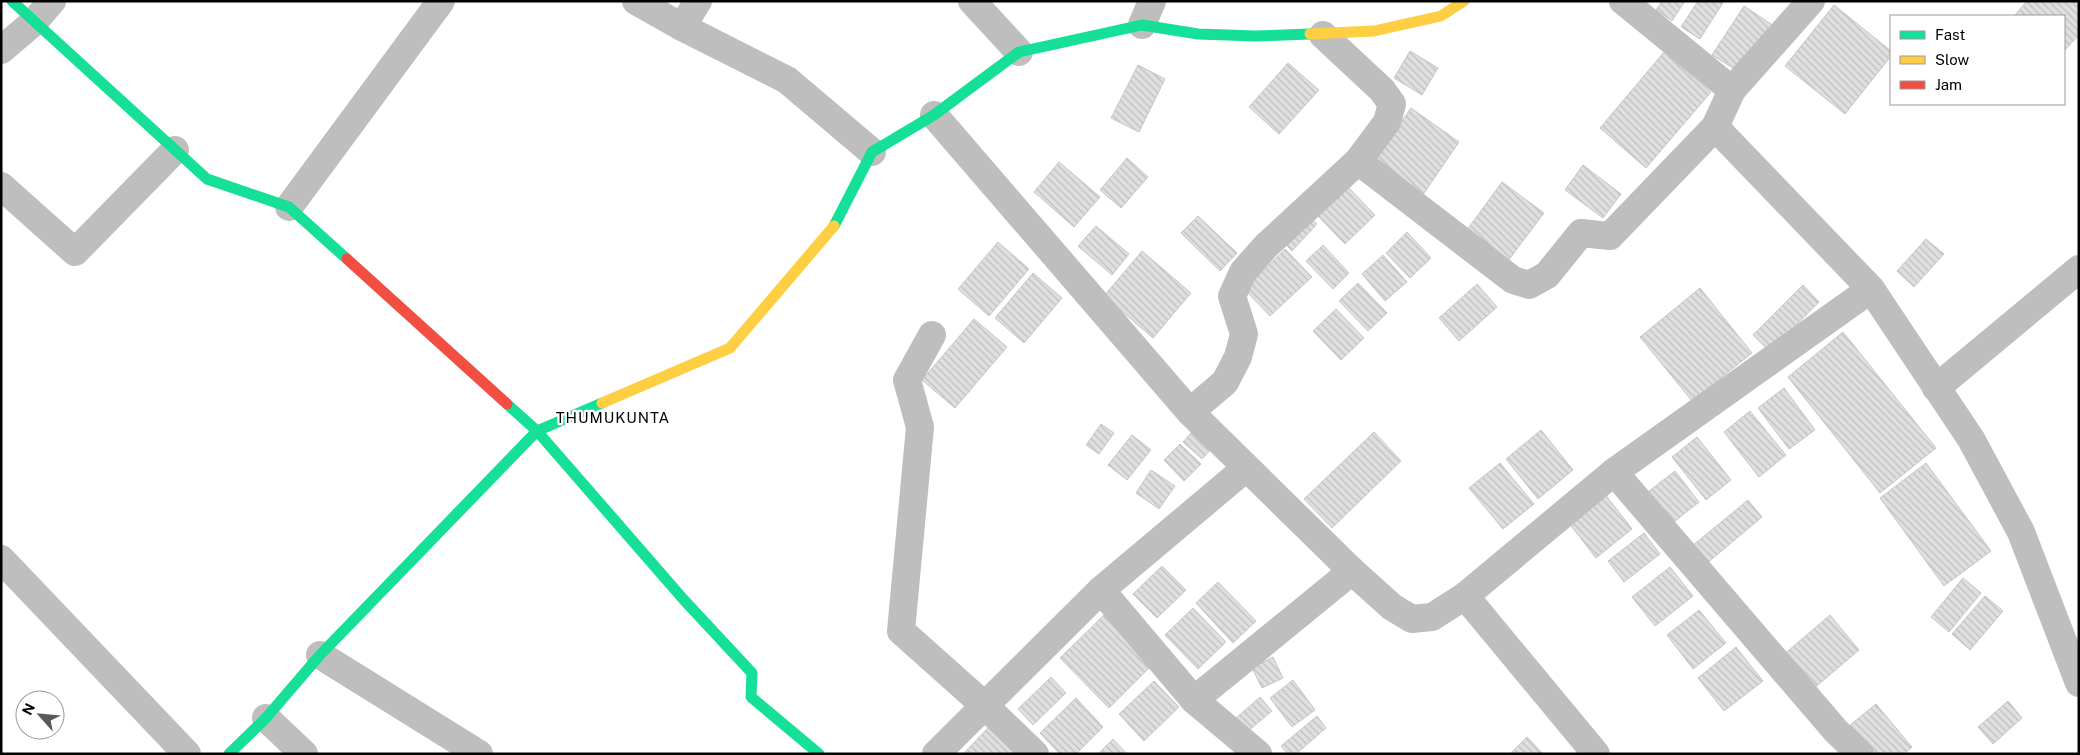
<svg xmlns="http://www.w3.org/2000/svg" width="2080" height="755" viewBox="0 0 2080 755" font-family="'Public Sans',sans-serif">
  <defs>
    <pattern id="building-back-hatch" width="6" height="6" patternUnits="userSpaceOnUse" patternTransform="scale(1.25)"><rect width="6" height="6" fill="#dfdfdf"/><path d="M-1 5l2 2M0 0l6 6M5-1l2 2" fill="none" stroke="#bebebe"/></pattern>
  </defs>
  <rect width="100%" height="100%" fill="#fff"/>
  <g fill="url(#building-back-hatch)" stroke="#c7c7c7">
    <polygon points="1662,1 1685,1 1672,21 1656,10"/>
    <polygon points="1698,1 1724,1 1700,39 1681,27"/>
    <polygon points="2027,1 2079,1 2079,35 2064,51 2064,16 2014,16"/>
    <polygon points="1834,5 1891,51 1891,56 1845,114 1785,66"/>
    <polygon points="1744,6 1774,26 1743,74 1712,55"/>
    <polygon points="1410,51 1438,68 1422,95 1394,78"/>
    <polygon points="1664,52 1711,92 1646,168 1600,128"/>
    <polygon points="1288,63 1319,90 1279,134 1249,107"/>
    <polygon points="1138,65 1165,79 1139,132 1111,118"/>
    <polygon points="1411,108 1459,142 1420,199 1371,165"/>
    <polygon points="1127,158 1148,177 1121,208 1100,190"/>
    <polygon points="1059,162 1100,197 1074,227 1034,192"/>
    <polygon points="1583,165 1621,194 1603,218 1565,190"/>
    <polygon points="1502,182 1544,213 1508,261 1467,230"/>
    <polygon points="1348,187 1375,215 1345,244 1318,216"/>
    <polygon points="1306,214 1317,224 1292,251 1281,240"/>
    <polygon points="1198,216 1237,253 1220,271 1181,233"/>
    <polygon points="1096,226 1129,254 1112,275 1078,246"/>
    <polygon points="1407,232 1431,258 1410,278 1386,253"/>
    <polygon points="1926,239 1944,254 1914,287 1897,271"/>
    <polygon points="998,242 1029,269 989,316 958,289"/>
    <polygon points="1323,245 1349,273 1333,289 1306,261"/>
    <polygon points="1285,249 1312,277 1270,316 1244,289"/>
    <polygon points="1142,251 1191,293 1153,338 1104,296"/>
    <polygon points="1383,255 1407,282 1385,301 1362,274"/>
    <polygon points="1033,273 1062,298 1024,343 995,318"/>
    <polygon points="1358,283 1387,313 1368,331 1339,301"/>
    <polygon points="1477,284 1497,307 1459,341 1439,318"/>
    <polygon points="1803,285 1819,302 1770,352 1753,335"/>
    <polygon points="1700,288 1752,353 1692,401 1640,337"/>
    <polygon points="1336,309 1364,338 1341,360 1313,331"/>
    <polygon points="974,319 1007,347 955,408 922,380"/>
    <polygon points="1843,332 1936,448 1880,493 1788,377"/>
    <polygon points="1784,388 1815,430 1789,449 1758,408"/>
    <polygon points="1750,411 1786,455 1759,477 1724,432"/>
    <polygon points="1101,424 1114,433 1099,454 1086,445"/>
    <polygon points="1195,428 1214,446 1202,459 1183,442"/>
    <polygon points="1541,430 1573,470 1538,499 1506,459"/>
    <polygon points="1374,432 1401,461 1332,528 1304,499"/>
    <polygon points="1132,435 1151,450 1127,480 1108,465"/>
    <polygon points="1697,437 1731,480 1706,500 1672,457"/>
    <polygon points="1180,444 1201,464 1184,481 1164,460"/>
    <polygon points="1500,463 1534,504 1503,529 1469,488"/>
    <polygon points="1926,463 1991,551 1944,586 1880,498"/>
    <polygon points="1151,470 1175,486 1159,509 1136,493"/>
    <polygon points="1675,471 1699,502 1674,522 1649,491"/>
    <polygon points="1601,489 1632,529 1596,558 1565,518"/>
    <polygon points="1748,500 1762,517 1706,564 1692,546"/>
    <polygon points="1644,533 1660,554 1624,582 1608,561"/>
    <polygon points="1162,566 1186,590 1157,618 1133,594"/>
    <polygon points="1670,567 1693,596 1655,626 1632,597"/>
    <polygon points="1963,578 1981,593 1949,632 1931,617"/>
    <polygon points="1218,582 1256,621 1233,643 1196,603"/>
    <polygon points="1985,596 2003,611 1970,650 1952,634"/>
    <polygon points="1193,608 1226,642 1198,669 1165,635"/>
    <polygon points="1699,610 1726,643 1693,669 1667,635"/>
    <polygon points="1105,614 1153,664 1109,708 1060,658"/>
    <polygon points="1830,615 1859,650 1812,690 1782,656"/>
    <polygon points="1736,647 1763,681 1724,711 1698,678"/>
    <polygon points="1273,657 1283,678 1262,688 1252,668"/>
    <polygon points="1051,677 1066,693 1033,725 1018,709"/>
    <polygon points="1293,680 1315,710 1292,727 1270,698"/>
    <polygon points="1154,681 1179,707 1144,741 1119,714"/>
    <polygon points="1260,697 1272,711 1247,732 1236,718"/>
    <polygon points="1076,698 1103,727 1076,754 1060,754 1040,733"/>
    <polygon points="2008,701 2022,718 1993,744 1978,727"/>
    <polygon points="1876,704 1912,747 1904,754 1872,754 1849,726"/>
    <polygon points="1317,716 1326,728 1296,754 1288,754 1281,746"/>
    <polygon points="989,727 1015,754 963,754"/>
    <polygon points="1527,737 1543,754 1510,754"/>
    <polygon points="1113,739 1127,754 1098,754"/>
  </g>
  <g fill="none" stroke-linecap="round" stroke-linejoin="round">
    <g stroke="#bebebe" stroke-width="28">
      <polyline points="636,1 682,27 787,80 872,152"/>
      <polyline points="972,1 1019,52"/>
      <polyline points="1623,1 1732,90 1715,127 1871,289 1971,439 2021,532 2079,683"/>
      <polyline points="1142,25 1152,1"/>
      <polyline points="682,27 698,1"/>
      <polyline points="1,50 34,22 52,1"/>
      <polyline points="1732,90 1811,1"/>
      <polyline points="934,115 1190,412 1352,571 1392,607 1412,619 1432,617 1465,596 1596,754"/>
      <polyline points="1358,161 1513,280 1529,285 1547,275 1581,233 1610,236 1715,127"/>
      <polyline points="1,186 75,252 175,150"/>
      <polyline points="289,207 441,1"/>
      <polyline points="932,335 907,380 920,427 901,631 984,705 1035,754"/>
      <polyline points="1936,388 2079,269"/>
      <polyline points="1190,412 1225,382 1238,357 1244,334 1232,296 1243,272 1266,246 1358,161 1387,122 1392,104 1382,90 1323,35"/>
      <polyline points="1614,472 1836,731 1860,754"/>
      <polyline points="1,559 187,754"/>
      <polyline points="1101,590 1194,700 1258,754"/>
      <polyline points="1465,596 1614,472 1871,289"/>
      <polyline points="320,655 479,754"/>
      <polyline points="1194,700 1352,571"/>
      <polyline points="266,718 304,754"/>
      <polyline points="936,754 1101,590 1246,468"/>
    </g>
    <g stroke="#16e098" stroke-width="11">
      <polyline points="12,1 207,179 289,207 347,259"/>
      <polyline points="834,226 872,152 934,115 1019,52 1142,25 1198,34 1255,36 1310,34"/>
      <polyline points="507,404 537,431 684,600 752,673 751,697 819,754"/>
      <polyline points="229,754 266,718 320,655 537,431 602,403"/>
    </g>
    <g stroke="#ffcf43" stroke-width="11">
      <polyline points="1310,34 1374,31 1441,16 1464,1"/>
      <polyline points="602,403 730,348 834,226"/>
    </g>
    <polyline stroke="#f24e42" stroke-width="11" points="347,259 507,404"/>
  </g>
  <g text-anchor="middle" stroke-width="4.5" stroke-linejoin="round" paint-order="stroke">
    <g font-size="15" letter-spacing="1" fill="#000" stroke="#fff">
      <text x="613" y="423">THUMUKUNTA</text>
    </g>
  </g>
  <rect width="2080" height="755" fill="none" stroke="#000000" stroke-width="5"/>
  <rect x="1890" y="15" width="175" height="90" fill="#ffffff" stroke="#999999"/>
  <rect x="1900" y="31" width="25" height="8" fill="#16e098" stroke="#999999"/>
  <text x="1935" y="40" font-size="15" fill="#000000">Fast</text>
  <rect x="1900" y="56" width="25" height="8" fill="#ffcf43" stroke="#999999"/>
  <text x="1935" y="65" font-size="15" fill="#000000">Slow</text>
  <rect x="1900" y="81" width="25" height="8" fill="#f24e42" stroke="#999999"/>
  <text x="1935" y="90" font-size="15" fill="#000000">Jam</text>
  <g transform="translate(40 715) rotate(297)"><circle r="24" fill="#ffffff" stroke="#999999"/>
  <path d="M0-4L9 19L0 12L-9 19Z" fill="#595959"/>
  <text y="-8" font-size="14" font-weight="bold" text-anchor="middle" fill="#000000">N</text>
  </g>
</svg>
